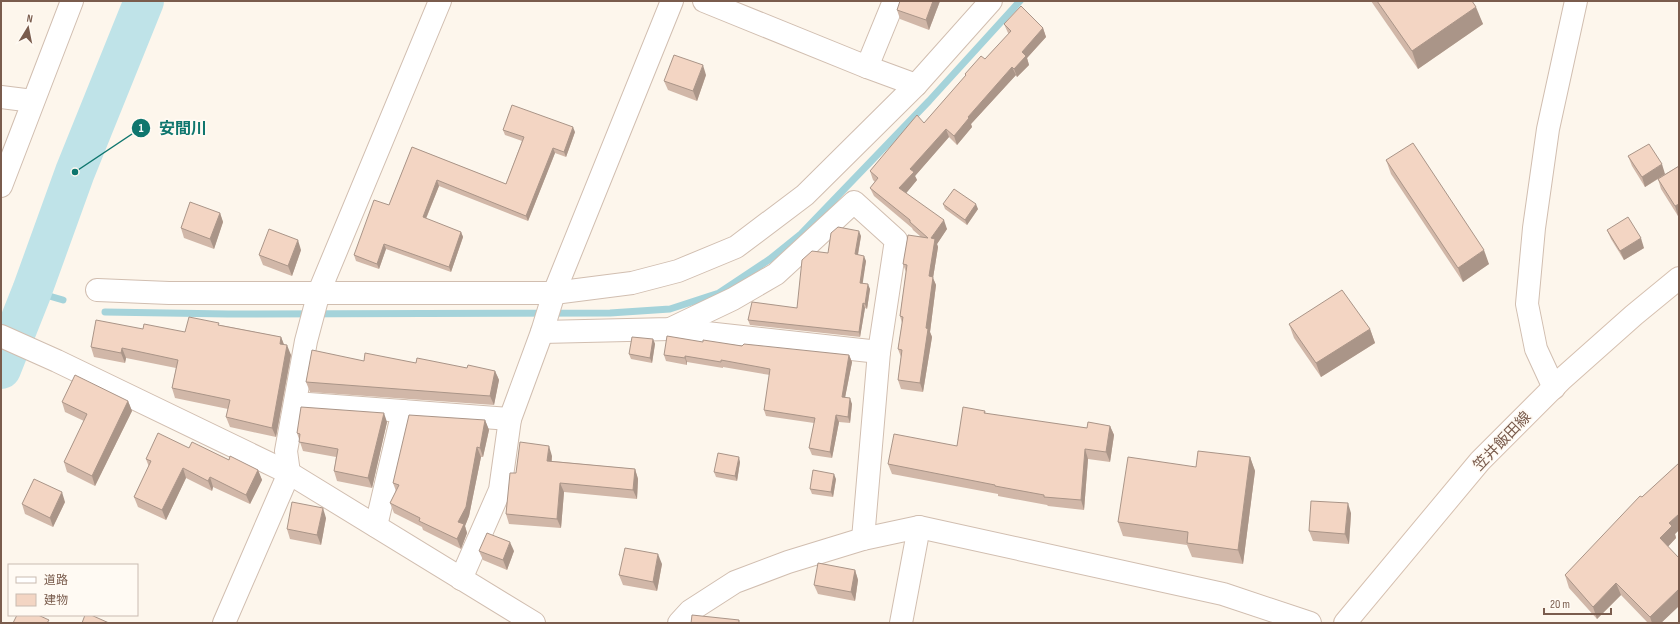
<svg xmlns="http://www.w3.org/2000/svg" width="1680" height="624" viewBox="0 0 1680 624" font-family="'Sofia Sans Condensed','Noto Sans JP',sans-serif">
  <rect width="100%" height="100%" fill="#fdf6ec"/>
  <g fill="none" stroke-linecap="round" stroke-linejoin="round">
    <g stroke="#a5d3da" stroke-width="7">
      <polyline points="32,291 63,300"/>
      <polyline points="105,312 228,314 610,313 670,309 719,293 770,259 801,234 929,101 1020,1"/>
    </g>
    <polyline stroke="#bfe3e8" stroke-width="40" points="1,369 32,291 75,172 144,1"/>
    <g stroke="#d1beb0" stroke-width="24">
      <g id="minor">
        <polyline points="704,1 867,67 916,85"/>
        <polyline points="867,67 894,1"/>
        <polyline points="1,97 33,101"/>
        <polyline points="1,186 72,1"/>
        <polyline points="97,290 169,293 554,293 632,283 678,271 736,247 805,195 916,85 991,1"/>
        <polyline points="670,329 879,352"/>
        <polyline points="542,332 670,329 733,299 776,274 854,202 896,240 879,352 863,539"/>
        <polyline points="1,336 57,361 289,473 534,623"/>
        <polyline points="1554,388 1536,349 1527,304 1534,228 1548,129 1576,1"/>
        <polyline points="295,403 510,419"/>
        <polyline points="376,526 403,411"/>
        <polyline points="461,579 500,490 510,419 542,332 554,293 672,1"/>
        <polyline points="224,623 289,473 286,451 306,341 319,292 440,1"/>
        <polyline points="679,623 690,611 735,582 788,562 863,539 919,527 1223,594 1310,623"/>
        <polyline points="901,623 919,527"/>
      </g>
    </g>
    <g stroke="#d6c0b0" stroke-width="24">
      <polyline id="secondary" points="1345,623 1480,461 1562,379 1634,315 1679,278"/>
    </g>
    <use href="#minor" stroke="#fff" stroke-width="22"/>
    <use href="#secondary" stroke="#fff" stroke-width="22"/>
  </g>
  <g fill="#d1b7a8">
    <polygon points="940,1 929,30 900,19 897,10"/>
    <polygon points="1371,1 1472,1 1483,24 1418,69"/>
    <polygon points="1004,24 1043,28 1046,37 1027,58 1029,65 1017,77 1016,75 971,124 972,127 957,145 949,137 915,176 917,180 906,193 947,229 937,244 938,247 933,278 936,285 930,332 932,337 923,392 901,389 898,380 901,357 898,349 902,323 900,316 906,272 903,264 920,236 913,230 912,228 874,196 870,188 875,182 873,180 870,171 924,123 966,76 965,74 985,59 1009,34 1008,33"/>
    <polygon points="706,75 697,101 668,90 664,81"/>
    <polygon points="503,130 575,132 566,157 555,153 528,221 439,186 426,219 461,232 463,237 451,272 386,249 379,269 356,261 354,255 389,205 412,147 506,184 522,141 505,135"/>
    <polygon points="1628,156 1665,174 1679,166 1679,216 1678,216 1661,189 1658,179 1645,187 1632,166"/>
    <polygon points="1386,160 1489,264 1463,282 1391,174"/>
    <polygon points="943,204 978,209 967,225 945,209"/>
    <polygon points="220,213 223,222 214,249 184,238 181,228"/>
    <polygon points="1607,230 1644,248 1624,260 1611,239"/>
    <polygon points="861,236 858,255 866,261 862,283 870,289 867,309 865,308 860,337 750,325 748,320 797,308 828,253"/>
    <polygon points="301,250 292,276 263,265 259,255"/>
    <polygon points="1289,324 1370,329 1375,343 1321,377 1294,338"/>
    <polygon points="220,325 281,337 284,345 291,355 276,437 230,427 226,417 228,409 175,398 172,388 176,368 126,358 125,363 94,357 91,347 185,332"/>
    <polygon points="653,339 655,344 652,363 631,359 629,354"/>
    <polygon points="703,342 849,355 852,362 845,397 852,404 850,423 839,422 832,458 812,455 809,448 814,423 766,416 764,410 770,375 723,367 723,368 687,362 687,365 666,361 664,355"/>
    <polygon points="364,361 416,363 495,371 499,380 494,405 310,392 306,382"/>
    <polygon points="128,401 132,411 95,486 67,472 64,462 84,421 65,412 62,402"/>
    <polygon points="985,411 986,414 1087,428 1110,426 1114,435 1110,462 1088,459 1084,510 1048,506 1047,505 998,496 998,494 892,474 888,464 957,446"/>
    <polygon points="485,420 489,430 483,457 481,457 469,516 465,526 467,533 461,549 423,530 422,527 394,513 390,503 396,491 393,483"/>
    <polygon points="387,422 372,488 337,481 334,471 336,457 303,451 297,433"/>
    <polygon points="189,448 229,460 258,470 262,480 250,504 213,487 212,491 186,478 166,520 138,507 134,497 149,467 146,459"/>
    <polygon points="552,456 552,461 635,469 638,479 637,499 564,492 561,528 509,524 506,514 516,473"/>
    <polygon points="1250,457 1255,471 1243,564 1192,557 1187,545 1123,536 1118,522 1196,467"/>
    <polygon points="740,462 737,481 716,477 714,472"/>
    <polygon points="1679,464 1679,530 1675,534 1676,538 1668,546 1679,606 1661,623 1648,623 1621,595 1597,619 1569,588 1565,575 1642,497"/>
    <polygon points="836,479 833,497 812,494 810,489"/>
    <polygon points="65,502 53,527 25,514 22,504"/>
    <polygon points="1351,513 1349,544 1313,541 1309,531"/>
    <polygon points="326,518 321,545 290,539 287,529"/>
    <polygon points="479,551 514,551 507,570 483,560"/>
    <polygon points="662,564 657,591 623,585 619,575"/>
    <polygon points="855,570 858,580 855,601 818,594 814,585"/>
  </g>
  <g fill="#aa9588">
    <polygon points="933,1 940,1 929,30 926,20"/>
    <polygon points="1476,7 1483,24 1418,69 1412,51"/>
    <polygon points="1043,28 1046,37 1027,58 1029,65 1017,77 1014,69 1022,52"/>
    <polygon points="703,65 706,75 697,101 693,91"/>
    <polygon points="1012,67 1016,75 971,124 972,127 957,145 954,136 968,117"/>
    <polygon points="573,127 575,132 566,157 564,152"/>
    <polygon points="946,129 949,137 915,176 917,180 903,197 899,188 910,169"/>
    <polygon points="553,148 555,153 528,221 526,216"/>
    <polygon points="1662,164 1665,174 1645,187 1642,177"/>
    <polygon points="437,180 439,186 424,223 423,217"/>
    <polygon points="976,204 978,209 967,225 965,220"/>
    <polygon points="1679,204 1679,216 1678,216 1675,206"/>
    <polygon points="220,213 223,222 214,249 210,239"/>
    <polygon points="944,220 947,229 937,244 938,247 933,278 936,285 930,332 932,337 923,392 920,383 926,328 931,238"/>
    <polygon points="859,231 861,236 857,259 855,254"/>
    <polygon points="461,232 463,237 451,272 449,267"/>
    <polygon points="1641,238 1644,248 1624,260 1620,251"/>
    <polygon points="298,240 301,250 292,276 288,266"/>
    <polygon points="384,244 386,249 379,269 377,264"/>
    <polygon points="1484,250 1489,264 1463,282 1458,268"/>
    <polygon points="864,256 866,261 862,288 860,283"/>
    <polygon points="868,284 870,289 867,309 865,304"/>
    <polygon points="863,303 865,308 860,337 859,332"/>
    <polygon points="1370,329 1375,343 1321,377 1316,363"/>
    <polygon points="281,337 285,347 280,344"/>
    <polygon points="653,339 655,344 652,363 650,358"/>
    <polygon points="287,345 291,355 276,437 272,428"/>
    <polygon points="122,348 126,358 125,363 121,353"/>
    <polygon points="849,355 852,362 844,403 842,397"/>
    <polygon points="685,356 687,362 687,365 685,358"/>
    <polygon points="495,371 499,380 494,405 490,396"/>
    <polygon points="850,398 852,404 850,423 848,417"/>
    <polygon points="128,401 132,411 95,486 92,476"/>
    <polygon points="384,413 387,422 372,488 368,478"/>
    <polygon points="836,415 839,422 832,458 830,452"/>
    <polygon points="485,420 489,430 483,457 480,448"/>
    <polygon points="1110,426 1114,435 1110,462 1106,452"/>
    <polygon points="549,446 552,456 550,470 547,461"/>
    <polygon points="477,447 481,457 469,516 465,526 467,533 461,549 457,539 458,522"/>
    <polygon points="1085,449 1088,459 1084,510 1081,500"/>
    <polygon points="739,457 740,462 737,481 735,476"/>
    <polygon points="1250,457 1255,471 1243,564 1238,550"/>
    <polygon points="183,468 186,478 166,520 162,510"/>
    <polygon points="635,469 638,479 637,499 633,490"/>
    <polygon points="258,470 262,480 250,504 246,495"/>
    <polygon points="834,474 836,479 833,497 831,492"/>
    <polygon points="210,477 213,487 212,491 208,481"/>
    <polygon points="560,483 564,492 561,528 557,519"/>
    <polygon points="62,492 65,502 53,527 50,518"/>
    <polygon points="1348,503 1351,513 1349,544 1345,534"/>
    <polygon points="323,508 326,518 321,545 317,535"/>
    <polygon points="1679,514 1679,530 1675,534 1676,538 1665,550 1660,538 1669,523"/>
    <polygon points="510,542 514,551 507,570 503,560"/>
    <polygon points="658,554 662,564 657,591 653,582"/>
    <polygon points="855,570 858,580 855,601 851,592"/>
    <polygon points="1616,583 1621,595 1597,619 1593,607"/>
    <polygon points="1679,589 1679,606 1661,623 1652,623 1650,617"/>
  </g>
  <g fill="#f3d5c3" stroke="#aa9588">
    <polygon points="900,1 933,1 926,20 897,10"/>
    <polygon points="1377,1 1472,1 1476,7 1412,51"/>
    <polygon points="1021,6 1043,28 1022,52 1026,56 1014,69 1012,67 968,117 969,118 954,136 946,129 910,169 914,172 899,188 944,220 931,238 935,239 929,276 933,277 926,328 928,329 920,383 898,380 902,350 898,349 903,317 900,316 907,265 903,264 908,235 928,238 910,222 910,220 870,188 878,178 870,171 917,115 924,123 966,75 965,74 981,56 985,59 1011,31 1004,24"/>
    <polygon points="674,55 703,65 693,91 664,81"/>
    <polygon points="512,105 573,127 564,152 553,148 526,216 437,180 423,217 461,232 449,267 384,244 377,264 354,255 374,200 389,205 412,147 506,184 524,137 503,130"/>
    <polygon points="1413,143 1484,250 1458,268 1386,160"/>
    <polygon points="1649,144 1662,164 1642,177 1628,156"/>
    <polygon points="1679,166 1679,204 1675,206 1658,179"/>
    <polygon points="954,189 976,204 965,220 943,204"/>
    <polygon points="190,202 220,213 210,239 181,228"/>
    <polygon points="1628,217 1641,238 1620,251 1607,230"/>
    <polygon points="838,227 859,231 855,254 864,256 860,283 868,284 865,304 863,303 859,332 748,320 752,302 797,308 802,260 812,251 828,253 831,233"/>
    <polygon points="269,229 298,240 288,266 259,255"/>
    <polygon points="1342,290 1370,329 1316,363 1289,324"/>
    <polygon points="189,317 219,323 218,325 281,337 280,344 287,345 272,428 226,417 230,400 172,388 178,360 122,348 121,353 91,347 96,320 143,329 144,324 185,332"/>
    <polygon points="667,336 703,342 703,340 742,346 744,344 849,355 842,397 850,398 848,417 836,415 830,452 809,448 815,418 764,410 770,369 721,360 721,362 685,356 685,358 664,355"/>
    <polygon points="632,337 653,339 650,358 629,354"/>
    <polygon points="312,350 364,361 365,353 416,363 417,358 467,368 468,365 495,371 490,396 306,382"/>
    <polygon points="75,375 128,401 92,476 64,462 87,414 62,402"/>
    <polygon points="301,407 384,413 368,478 334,471 338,449 299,442 300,434 297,433"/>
    <polygon points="963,407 985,411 984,413 1087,428 1088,422 1110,426 1106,452 1085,449 1081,500 1044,497 1044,495 995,486 995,485 888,464 894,434 957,446"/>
    <polygon points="409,415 485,420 480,448 477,447 466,507 458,522 464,524 457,539 419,521 420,518 390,503 399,485 393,483"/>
    <polygon points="158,433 189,448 192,442 229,460 230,456 258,470 246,495 210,477 208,481 183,468 162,510 134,497 151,461 146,459"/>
    <polygon points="520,442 549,446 547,461 635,469 633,490 560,483 557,519 506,514 510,473 516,473"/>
    <polygon points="1198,451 1250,457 1238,550 1187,543 1188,532 1118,522 1128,457 1196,467"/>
    <polygon points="718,453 739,457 735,476 714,472"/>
    <polygon points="1679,463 1679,514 1669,523 1672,526 1660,538 1679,558 1679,589 1650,617 1616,583 1593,607 1565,575 1640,496 1642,497"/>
    <polygon points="813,470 834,474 831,492 810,489"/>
    <polygon points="34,479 62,492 50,518 22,504"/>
    <polygon points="1311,501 1348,503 1345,534 1309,531"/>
    <polygon points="292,502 323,508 317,535 287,529"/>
    <polygon points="487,533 510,542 503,560 479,551"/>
    <polygon points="625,548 658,554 653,582 619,575"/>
    <polygon points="818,563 855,570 851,592 814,585"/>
    <polygon points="17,615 38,615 49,620 47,623 13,623"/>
    <polygon points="85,615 91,615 109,623 82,623"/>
    <polygon points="692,615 739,620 739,623 691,623"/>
  </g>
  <g text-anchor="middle" stroke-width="3.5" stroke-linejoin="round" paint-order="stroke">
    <g font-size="15" fill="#7a5c4d" stroke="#fffaf3">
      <text transform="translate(1502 441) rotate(-46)" y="5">笠井飯田線</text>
    </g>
  </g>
  <path fill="none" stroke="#0f766e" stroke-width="1.5" d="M75 172L141 128"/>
  <g fill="#0f766e" stroke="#fffaf3" stroke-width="1.5">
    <circle cx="75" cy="172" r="4"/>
    <circle cx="141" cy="128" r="10"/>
  </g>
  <g font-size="12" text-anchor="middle" font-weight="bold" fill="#fff">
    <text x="141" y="132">1</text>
  </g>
  <g font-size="16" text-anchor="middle" font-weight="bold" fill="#0f766e" stroke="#fffaf3" stroke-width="3.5" stroke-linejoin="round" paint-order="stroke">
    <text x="183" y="134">安間川</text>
  </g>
  <rect width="1680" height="624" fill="none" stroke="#7a5c4d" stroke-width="4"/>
  <rect x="8" y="564" width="130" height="52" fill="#fffaf3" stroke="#cabbb1"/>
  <rect x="16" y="577" width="20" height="6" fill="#ffffff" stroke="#cabbb1"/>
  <text x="44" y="584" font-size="12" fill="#7a5c4d">道路</text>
  <rect x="16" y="594" width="20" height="12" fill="#f3d5c3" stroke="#cabbb1"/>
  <text x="44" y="604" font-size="12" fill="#7a5c4d">建物</text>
  <g transform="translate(28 28) rotate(10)" stroke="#fffaf3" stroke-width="3" paint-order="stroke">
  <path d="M0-3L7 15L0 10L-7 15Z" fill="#7a5c4d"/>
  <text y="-6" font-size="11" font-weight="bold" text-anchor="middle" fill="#7a5c4d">N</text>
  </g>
  <path d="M1544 608v6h67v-6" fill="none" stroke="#7a5c4d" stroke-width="2"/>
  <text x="1550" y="608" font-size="12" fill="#7a5c4d" stroke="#fffaf3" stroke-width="3" paint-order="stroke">20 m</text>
</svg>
